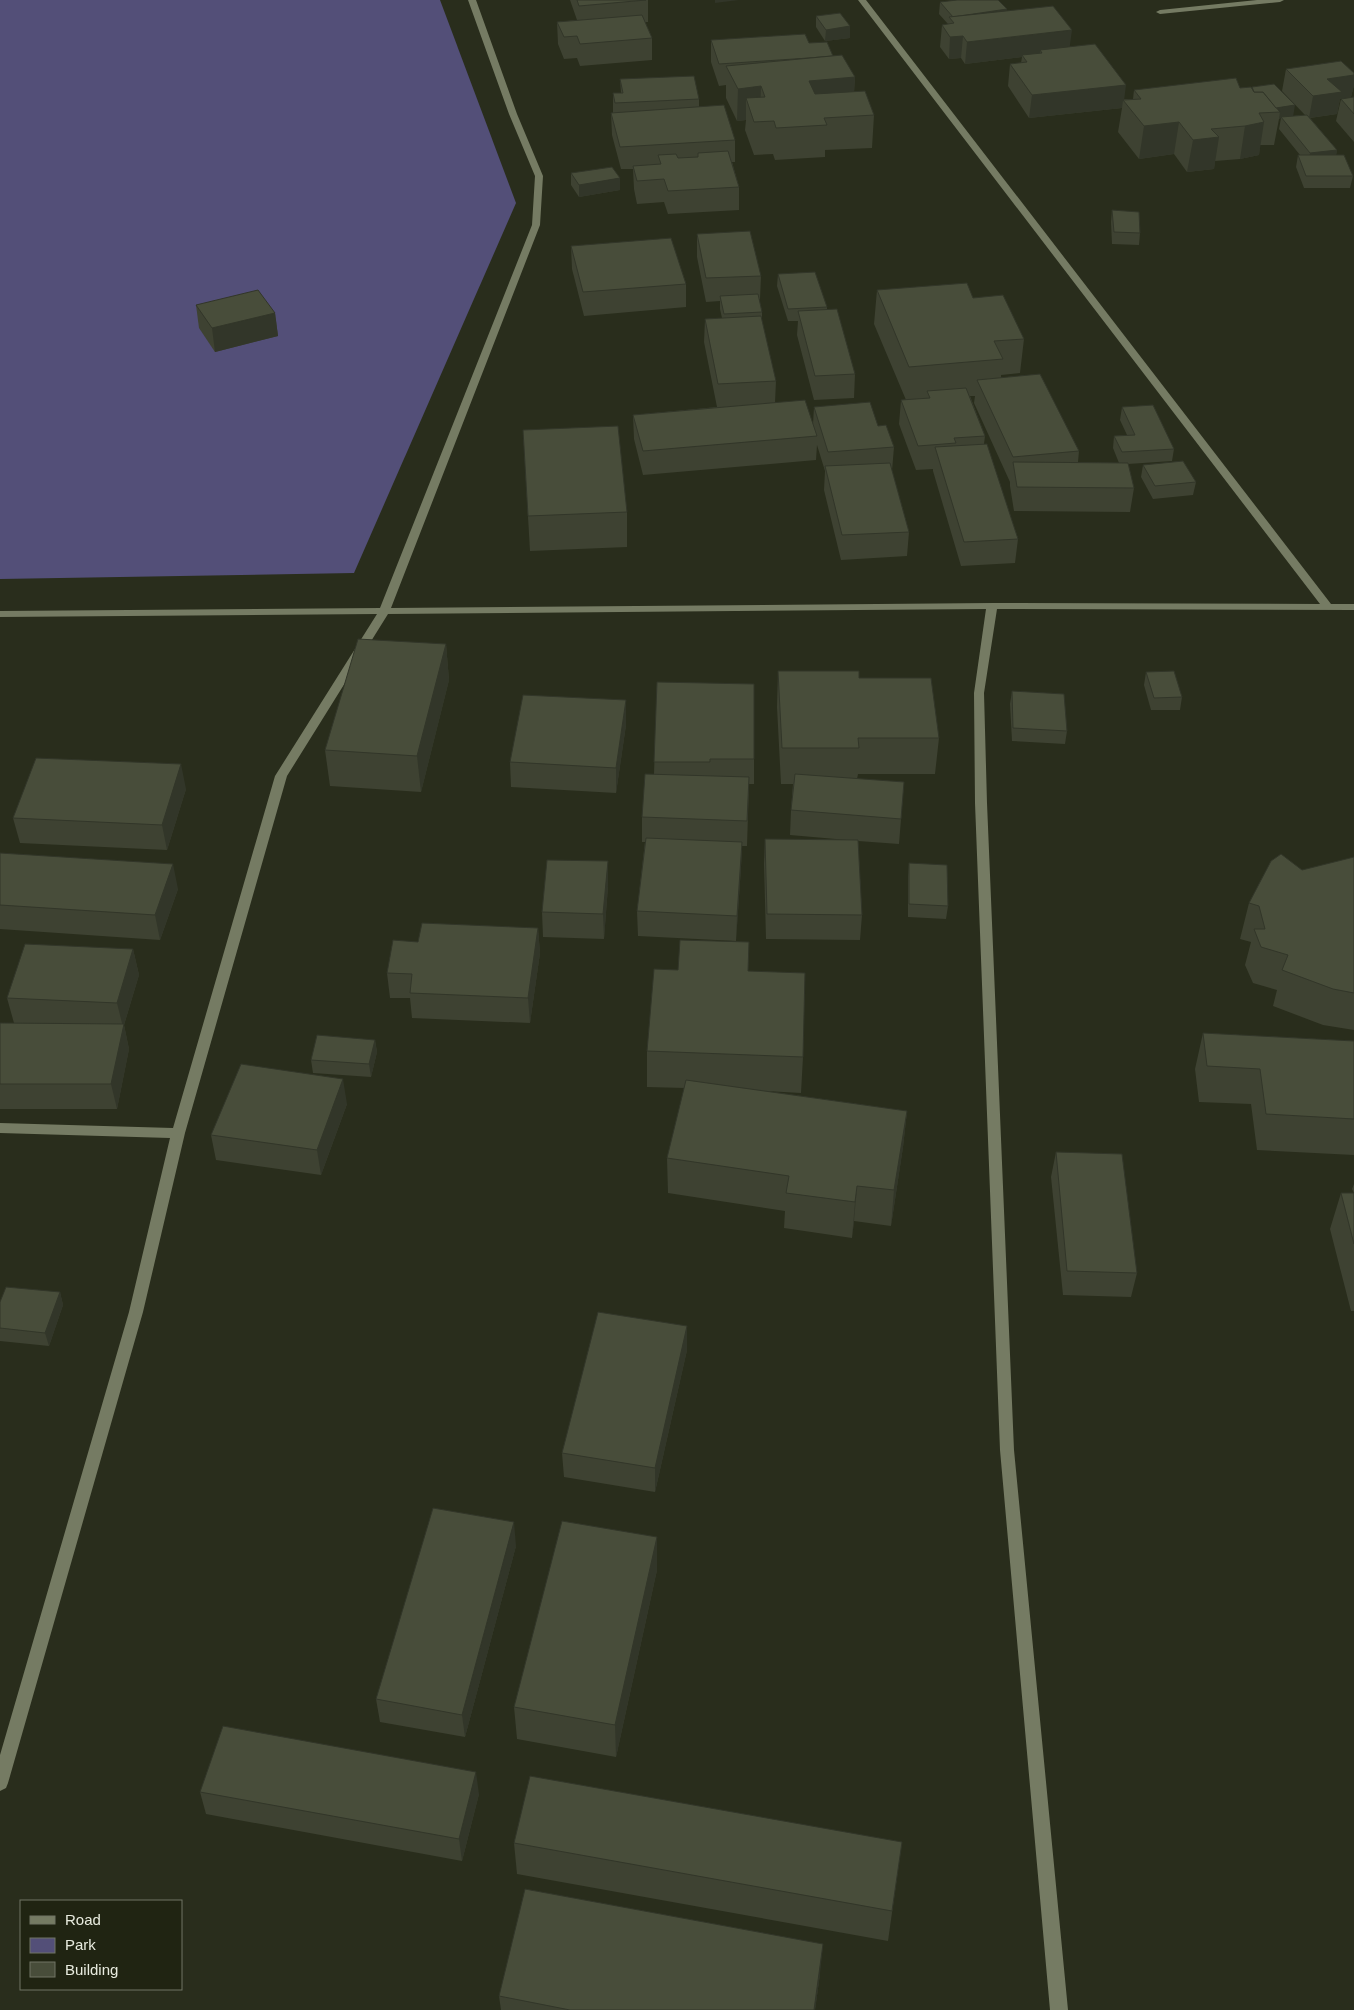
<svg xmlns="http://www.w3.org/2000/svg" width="1354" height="2010" viewBox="0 0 1354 2010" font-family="Arial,sans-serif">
  <rect width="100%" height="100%" fill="#292d1c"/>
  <polygon fill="#534f78" points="0,0 440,0 516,203 354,573 0,579"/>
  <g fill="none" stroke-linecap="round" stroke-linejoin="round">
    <g fill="#757b63" fill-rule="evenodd">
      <polygon points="468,0 476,0 517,114 543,176 540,225 391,608 992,603 1320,604 858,0 866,0 1331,604 1354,604 1354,610 997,609 984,693 987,803 1014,1450 1068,2010 1050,2010 1000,1450 975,803 974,693 986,609 388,614 287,776 185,1133 143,1312 8,1783 6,1788 0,1791 0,1755 129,1312 170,1138 0,1133 0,1123 173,1128 275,776 377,614 0,617 0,611 380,608 532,225 535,176 509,114"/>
      <polygon points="1257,0 1284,0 1280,2 1160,14 1156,12 1160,10"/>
    </g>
  </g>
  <g fill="#3e4232">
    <polygon points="570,0 648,0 648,22 645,22 652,38 652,60 580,66 577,58 564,59 558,44 557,22 577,20"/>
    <polygon points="940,2 1007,11 1070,47 1124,99 1133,99 1134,90 1240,88 1293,116 1305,115 1282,91 1286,69 1354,73 1354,85 1351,97 1340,99 1337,114 1310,118 1337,150 1336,155 1353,176 1350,188 1304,188 1296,167 1298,155 1300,155 1279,129 1281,118 1279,119 1274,145 1260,145 1259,155 1240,159 1215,161 1214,169 1187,172 1174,154 1139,159 1118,132 1122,108 1029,118 1008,86 1010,64 1021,63 1022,57 965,64 961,58 949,59 940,47 942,25 948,24 939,14"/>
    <polygon points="816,16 850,26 850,38 825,41 816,27"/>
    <polygon points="711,40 809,43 833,56 855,77 854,92 874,115 872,148 825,150 825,157 775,160 773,154 754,155 745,130 746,120 737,121 726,98 726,85 719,86 711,62"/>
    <polygon points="620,79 699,99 699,107 735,140 735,162 732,162 739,187 739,210 668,214 664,202 637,204 634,189 633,169 621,169 612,135 611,113 613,113 613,93 621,93"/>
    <polygon points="1354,97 1354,142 1336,121 1341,99"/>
    <polygon points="571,173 620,190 579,197 571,185"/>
    <polygon points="1112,210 1140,233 1139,245 1112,244 1111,222"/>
    <polygon points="697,234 761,276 760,299 759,299 762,312 762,322 776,381 775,403 813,424 814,407 878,426 894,447 892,471 909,532 907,556 841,560 824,490 825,471 817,445 816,460 643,475 634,439 633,415 717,407 704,342 705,319 722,318 720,309 720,301 706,302 697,257"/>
    <polygon points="571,246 686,284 686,307 584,316 572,269"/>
    <polygon points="778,274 827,307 827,310 855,374 854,398 814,400 797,335 798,321 788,321 777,286"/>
    <polygon points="877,290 973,298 1024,339 1020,373 1001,375 1001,377 1079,451 1078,462 1119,463 1113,448 1114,436 1127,435 1120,420 1122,407 1174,449 1172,461 1128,464 1134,488 1130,512 1014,511 1010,486 1010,482 974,403 975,396 970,396 985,436 984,444 1018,539 1015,563 961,566 933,471 933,469 916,470 899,424 901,400 906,400 874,324"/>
    <polygon points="196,305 275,313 278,336 215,352 199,328"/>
    <polygon points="523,430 627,512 627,547 530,551"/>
    <polygon points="1143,465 1196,482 1193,495 1153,499 1141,477"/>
    <polygon points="446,644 449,680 421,792 330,786 325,750"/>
    <polygon points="778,671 859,678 939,738 935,774 858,774 857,779 904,782 899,844 858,841 862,915 860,940 766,939 764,864 765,839 847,840 790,835 791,810 793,784 781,784 777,707"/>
    <polygon points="1146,672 1182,697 1180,710 1151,710 1144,685"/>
    <polygon points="657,682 754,759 754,784 749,784 747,846 742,846 741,867 736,941 638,936 637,911 645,842 642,842 642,817 654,774"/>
    <polygon points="1012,691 1067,731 1065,744 1012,741 1010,704"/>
    <polygon points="626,700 626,725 616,793 511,787 510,762"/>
    <polygon points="186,789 167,850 20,843 13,818"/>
    <polygon points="0,853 178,889 160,940 0,929"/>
    <polygon points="1354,857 1354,1030 1323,1025 1273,1006 1277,990 1253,983 1245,965 1251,942 1240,939 1249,903"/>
    <polygon points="909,863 948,906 946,919 908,917 908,876"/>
    <polygon points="608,886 604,939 543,937 542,912"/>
    <polygon points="538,928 540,953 530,1023 412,1018 410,998 390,998 387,973 418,942"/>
    <polygon points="133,949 139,975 124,1025 129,1049 117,1109 0,1109 0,1023 22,1023 14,1023 7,998"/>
    <polygon points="678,970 748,971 803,1057 801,1093 766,1091 907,1111 903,1147 891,1226 854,1221 852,1238 784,1228 785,1211 668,1193 667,1158 685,1088 647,1087 647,1051"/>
    <polygon points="1203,1033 1354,1041 1354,1155 1257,1150 1251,1104 1199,1102 1195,1069"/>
    <polygon points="375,1040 377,1052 371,1077 313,1073 311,1060"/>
    <polygon points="347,1104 321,1175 216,1160 211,1135"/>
    <polygon points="1056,1152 1137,1273 1131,1297 1063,1295 1051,1177"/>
    <polygon points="1354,1184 1354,1311 1351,1311 1330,1229 1341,1193 1354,1193 1352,1189"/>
    <polygon points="60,1292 63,1305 49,1346 0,1341 0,1302"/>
    <polygon points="687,1326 687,1350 655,1492 564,1477 562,1453"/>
    <polygon points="657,1537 657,1570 616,1757 517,1739 514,1707"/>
    <polygon points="516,1546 465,1737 380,1722 376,1699"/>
    <polygon points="200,1792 479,1794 462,1861 206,1814"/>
    <polygon points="902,1842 888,1941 517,1874 514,1843"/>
    <polygon points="820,1974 815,2010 501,2010 499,1996"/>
  </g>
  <g fill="#323629">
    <polygon points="715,0 739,0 715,3"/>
    <polygon points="1007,9 1006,20 954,23 953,17"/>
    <polygon points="850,26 850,38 825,41 826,30"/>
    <polygon points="1072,30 1069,52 1042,53 1040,50 1040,55 1022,55 1022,57 965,64 967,42"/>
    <polygon points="963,36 961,58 949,59 950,37"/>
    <polygon points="1354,75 1354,85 1351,97 1340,99 1337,114 1309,118 1313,96 1327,79"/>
    <polygon points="855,77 853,109 808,113 809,81"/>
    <polygon points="1126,85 1124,101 1123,100 1122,108 1029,118 1032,95"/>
    <polygon points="761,86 760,118 746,98 746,120 737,121 738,89"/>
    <polygon points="1295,105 1293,117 1281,117 1281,118 1279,119 1280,112 1264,110"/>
    <polygon points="1179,122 1174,154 1139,159 1144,126"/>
    <polygon points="1264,122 1259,155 1240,159 1245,126"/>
    <polygon points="1219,137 1214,169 1187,172 1193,140"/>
    <polygon points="1337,150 1335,162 1308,164 1310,153"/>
    <polygon points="620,178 620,190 579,197 579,185"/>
    <polygon points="275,313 278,336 215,352 212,328"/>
    <polygon points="446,644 449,680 421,792 417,756"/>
    <polygon points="626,700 626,725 616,793 616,768"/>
    <polygon points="181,764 186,789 167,850 162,825"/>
    <polygon points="742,842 741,867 736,941 737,916"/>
    <polygon points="608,861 608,886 604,939 603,914"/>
    <polygon points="173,864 178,889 160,940 155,915"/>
    <polygon points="538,928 540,953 530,1023 528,998"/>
    <polygon points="133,949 139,975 124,1025 129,1049 117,1109 111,1084 123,1027 117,1003"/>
    <polygon points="375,1040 377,1052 371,1077 369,1064"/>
    <polygon points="343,1079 347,1104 321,1175 317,1150"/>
    <polygon points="907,1111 903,1147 891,1226 894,1190"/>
    <polygon points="857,1186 854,1221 852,1238 855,1202"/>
    <polygon points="60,1292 63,1305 49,1346 45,1333"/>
    <polygon points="687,1326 687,1350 655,1492 655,1468"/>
    <polygon points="514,1522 516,1546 465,1737 462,1715"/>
    <polygon points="657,1537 657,1570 616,1757 615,1725"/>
    <polygon points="476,1772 479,1794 462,1861 459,1839"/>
    <polygon points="823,1944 820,1974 815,2010 814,2010"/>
  </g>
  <g fill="#484d3a" stroke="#323629">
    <polygon points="577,0 646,0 579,6"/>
    <polygon points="957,0 998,0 1007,9 953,17 940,2"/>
    <polygon points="1053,6 1072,30 967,42 963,36 950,37 942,25 954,23 949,17"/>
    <polygon points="840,13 850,26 826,30 816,16"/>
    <polygon points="642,15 652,38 580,44 577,36 564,37 557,22"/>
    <polygon points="805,34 809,43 827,42 833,56 809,58 719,64 711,40"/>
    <polygon points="1095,44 1126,85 1032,95 1010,64 1027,62 1022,55 1042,53 1040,50"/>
    <polygon points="842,55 855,77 809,81 815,94 865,91 874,115 824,118 827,125 776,128 774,121 754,122 746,98 765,97 761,86 738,89 726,66"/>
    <polygon points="1341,61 1354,73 1354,75 1327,79 1342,92 1313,96 1286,69"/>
    <polygon points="694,76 699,99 615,103 613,93 623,93 620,79"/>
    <polygon points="1236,78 1240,88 1251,87 1254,92 1263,92 1280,112 1259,113 1264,122 1245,126 1211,129 1219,137 1193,140 1179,122 1144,126 1123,100 1141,99 1134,90"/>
    <polygon points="1274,84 1295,105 1276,108 1263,92 1254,92 1252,87"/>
    <polygon points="1354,97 1354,114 1341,99"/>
    <polygon points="724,105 735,140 620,147 611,113"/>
    <polygon points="1307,115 1337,150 1310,153 1281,117"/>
    <polygon points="728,151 739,187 668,191 664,179 637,181 633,166 661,164 658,155 676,154 678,158 698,157 698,153"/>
    <polygon points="1298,155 1344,155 1353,176 1306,176"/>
    <polygon points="612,167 620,178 579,185 571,173"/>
    <polygon points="1112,210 1139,212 1140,233 1114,232"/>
    <polygon points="750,231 761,276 706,278 697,234"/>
    <polygon points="671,238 686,284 583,292 571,246"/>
    <polygon points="815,272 827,307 788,309 778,274"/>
    <polygon points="967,283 973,298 1003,295 1024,339 994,341 1003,359 909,367 877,290"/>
    <polygon points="258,290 275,313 212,328 196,305"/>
    <polygon points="758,294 762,312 724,314 720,296"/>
    <polygon points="837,309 855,374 815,376 798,311"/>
    <polygon points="761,316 776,381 718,384 705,319"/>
    <polygon points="1040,374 1079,451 1013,457 977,380"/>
    <polygon points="966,388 985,436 954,438 956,443 918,446 901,400 930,398 927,391"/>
    <polygon points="805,400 817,436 643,451 633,415"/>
    <polygon points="870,402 878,426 886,425 894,447 828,452 814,407"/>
    <polygon points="1153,405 1174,449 1122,452 1114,436 1135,435 1122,407"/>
    <polygon points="618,426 627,512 528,516 523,430"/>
    <polygon points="987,444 1018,539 964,542 935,447"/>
    <polygon points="1183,461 1196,482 1155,486 1143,465"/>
    <polygon points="1013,462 1128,463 1134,488 1017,487"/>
    <polygon points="890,463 909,532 842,535 825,466"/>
    <polygon points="358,639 446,644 417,756 325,750"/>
    <polygon points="778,671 859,671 859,678 931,678 939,738 858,738 859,748 782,748"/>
    <polygon points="1174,671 1182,697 1154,698 1146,672"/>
    <polygon points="657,682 754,684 754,759 710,759 710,762 654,762"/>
    <polygon points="1012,691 1064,694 1067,731 1013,728"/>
    <polygon points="523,695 626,700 616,768 510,762"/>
    <polygon points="36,758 181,764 162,825 13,818"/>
    <polygon points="645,774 749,777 747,821 642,817"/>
    <polygon points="795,774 904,782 901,819 791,810"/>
    <polygon points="646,838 742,842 737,916 637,911"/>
    <polygon points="765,839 858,840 862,915 767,914"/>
    <polygon points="0,853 173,864 155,915 0,905"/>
    <polygon points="1281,854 1302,870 1354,857 1354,993 1333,989 1282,970 1288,955 1261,947 1254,929 1265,929 1259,906 1249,903 1271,861"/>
    <polygon points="547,860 608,861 603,914 542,912"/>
    <polygon points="909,863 947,865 948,906 909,904"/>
    <polygon points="422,923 538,928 528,998 410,993 412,974 387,973 393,940 418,942"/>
    <polygon points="680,940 749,942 748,971 805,973 803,1057 647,1051 654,969 678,970"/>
    <polygon points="25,944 133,949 117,1003 7,998"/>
    <polygon points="0,1023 124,1024 111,1084 0,1084"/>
    <polygon points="1203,1033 1354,1041 1354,1119 1266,1114 1260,1069 1207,1066"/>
    <polygon points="317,1035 375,1040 369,1064 311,1060"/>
    <polygon points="241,1064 343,1079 317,1150 211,1135"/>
    <polygon points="686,1080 907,1111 894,1190 857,1186 855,1202 786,1193 789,1176 667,1158"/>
    <polygon points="1056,1152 1122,1154 1137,1273 1067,1271"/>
    <polygon points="1341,1193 1354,1193 1354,1244"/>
    <polygon points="6,1287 60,1292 45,1333 0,1328 0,1302"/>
    <polygon points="598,1312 687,1326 655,1468 562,1453"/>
    <polygon points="433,1508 514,1522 462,1715 376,1699"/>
    <polygon points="562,1521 657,1537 615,1725 514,1707"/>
    <polygon points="223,1726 476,1772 459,1839 200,1792"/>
    <polygon points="530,1776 902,1842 892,1911 514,1843"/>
    <polygon points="525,1889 823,1944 814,2010 570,2010 499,1996"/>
  </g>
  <rect x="20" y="1900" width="162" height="90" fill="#202412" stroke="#707464"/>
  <rect x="30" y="1916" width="25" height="8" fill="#757b63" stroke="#707464"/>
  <text x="65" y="1925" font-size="15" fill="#e8ebdf">Road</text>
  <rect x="30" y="1938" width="25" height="15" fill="#534f78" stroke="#707464"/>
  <text x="65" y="1950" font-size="15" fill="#e8ebdf">Park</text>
  <rect x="30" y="1962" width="25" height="15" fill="#484d3a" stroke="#707464"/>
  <text x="65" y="1975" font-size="15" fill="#e8ebdf">Building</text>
</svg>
